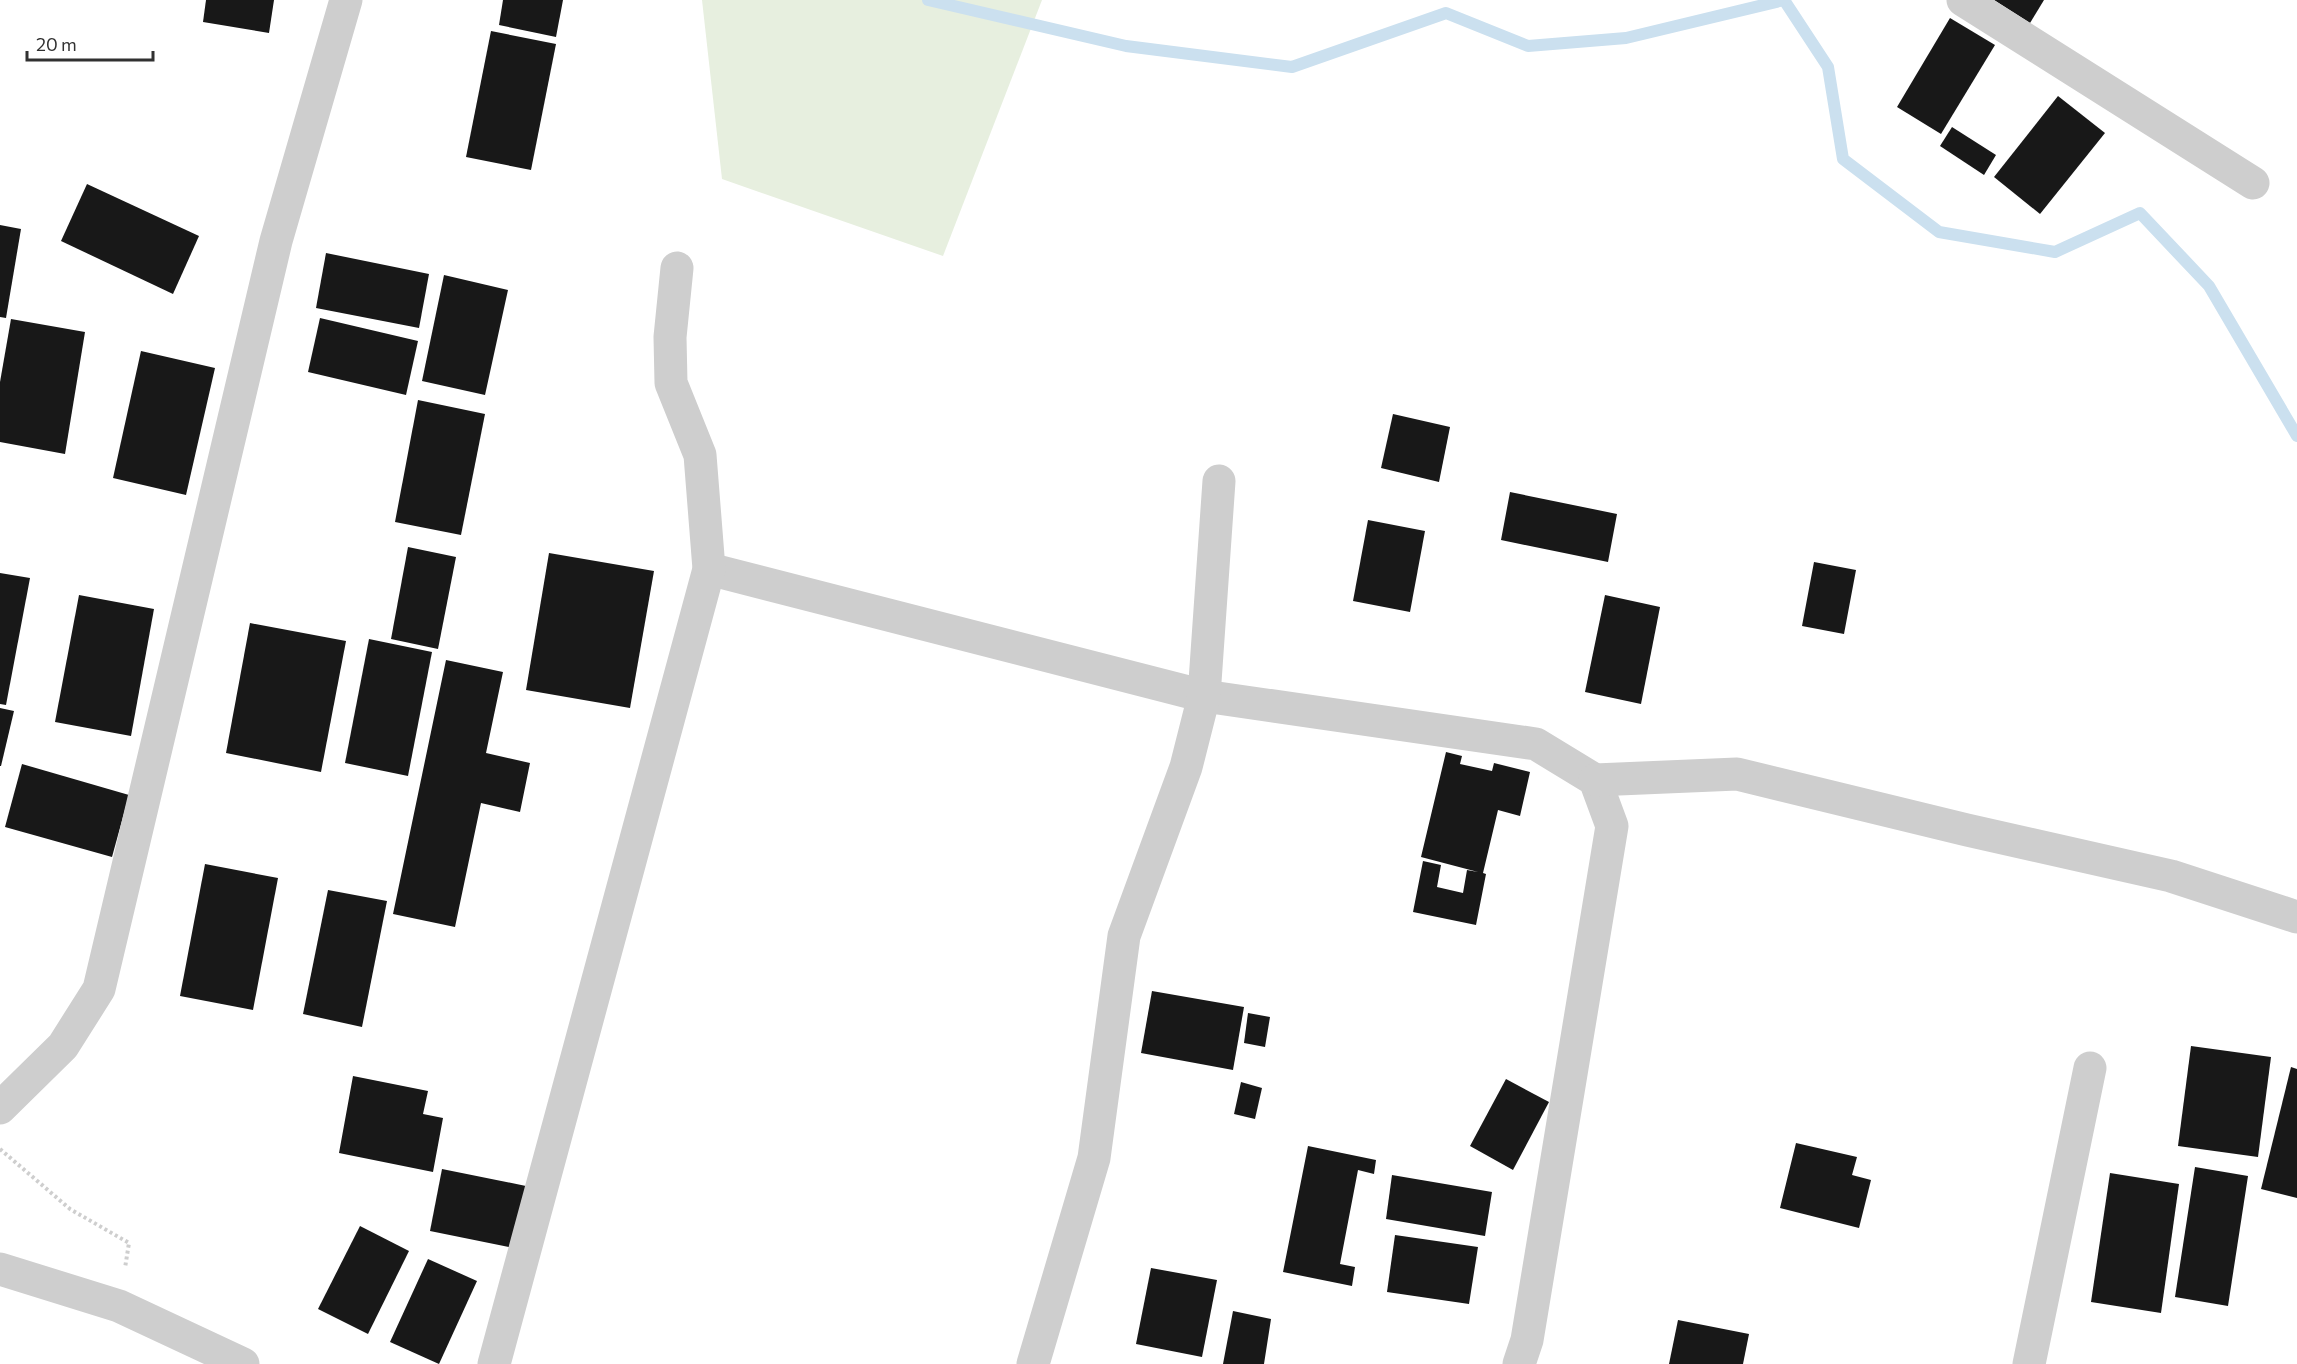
<svg xmlns="http://www.w3.org/2000/svg" width="2297" height="1364" viewBox="0 0 2297 1364" font-family="Commissioner,sans-serif">
  <rect width="100%" height="100%" fill="#fff"/>
  <polygon fill="#e7efdf" points="702,0 1042,0 943,256 722,179"/>
  <g fill="none" stroke-linecap="round" stroke-linejoin="round">
    <polyline stroke="#cbe0ef" stroke-width="12" points="928,0 1126,46 1292,67 1446,13 1528,46 1626,38 1784,0 1828,67 1843,159 1939,232 2055,252 2140,213 2209,286 2297,436"/>
  </g>
  <g fill="#181818">
    <polygon points="206,0 274,0 269,33 203,22"/>
    <polygon points="503,0 563,0 556,37 499,25"/>
    <polygon points="1994,0 2044,0 2030,23"/>
    <polygon points="1950,18 1995,45 1941,134 1897,107"/>
    <polygon points="491,31 556,44 531,170 466,157"/>
    <polygon points="2058,96 2105,133 2040,214 1994,177"/>
    <polygon points="1952,127 1996,155 1984,175 1940,146"/>
    <polygon points="87,184 199,236 173,294 61,241"/>
    <polygon points="0,225 21,229 6,318 0,317"/>
    <polygon points="326,253 429,274 419,328 316,308"/>
    <polygon points="444,275 508,290 485,395 422,381"/>
    <polygon points="320,318 418,341 406,395 308,372"/>
    <polygon points="11,319 85,332 65,454 0,442 0,382"/>
    <polygon points="141,351 215,368 186,495 113,478"/>
    <polygon points="418,400 485,414 461,535 395,522"/>
    <polygon points="1393,414 1450,427 1439,482 1381,468"/>
    <polygon points="1510,492 1617,514 1608,562 1501,540"/>
    <polygon points="1368,520 1425,531 1410,612 1353,601"/>
    <polygon points="408,547 456,557 438,649 391,639"/>
    <polygon points="549,553 654,571 630,708 526,690"/>
    <polygon points="1814,562 1856,570 1844,634 1802,626"/>
    <polygon points="0,573 30,578 6,705 0,704"/>
    <polygon points="79,595 154,609 131,736 55,722"/>
    <polygon points="1605,595 1660,607 1641,704 1585,692"/>
    <polygon points="250,623 346,641 321,772 226,753"/>
    <polygon points="369,639 432,652 408,776 345,763"/>
    <polygon points="446,660 503,672 486,753 530,763 520,812 481,803 455,927 393,914"/>
    <polygon points="0,708 14,711 1,766 0,766"/>
    <polygon points="1446,752 1462,756 1460,764 1492,771 1494,763 1530,772 1520,816 1498,810 1483,873 1486,874 1476,925 1413,912 1423,861 1441,865 1437,887 1463,893 1467,870 1478,872 1421,857"/>
    <polygon points="22,764 129,795 112,857 5,827"/>
    <polygon points="205,864 278,878 253,1010 180,996"/>
    <polygon points="328,890 387,901 362,1027 303,1014"/>
    <polygon points="1152,991 1244,1007 1233,1070 1141,1053"/>
    <polygon points="1248,1013 1270,1017 1265,1047 1244,1043"/>
    <polygon points="2191,1046 2271,1057 2258,1157 2178,1146"/>
    <polygon points="2291,1067 2297,1069 2297,1198 2261,1189"/>
    <polygon points="353,1076 428,1091 423,1114 443,1118 433,1172 339,1153"/>
    <polygon points="1506,1079 1549,1102 1513,1170 1470,1146"/>
    <polygon points="1241,1082 1262,1088 1255,1119 1234,1114"/>
    <polygon points="1796,1143 1857,1157 1852,1175 1871,1180 1859,1228 1780,1208"/>
    <polygon points="1308,1146 1376,1160 1374,1174 1358,1170 1340,1264 1355,1267 1352,1286 1283,1272"/>
    <polygon points="2195,1167 2248,1176 2228,1306 2175,1297"/>
    <polygon points="442,1169 526,1186 514,1248 430,1231"/>
    <polygon points="2110,1173 2179,1184 2161,1313 2091,1302"/>
    <polygon points="1392,1175 1492,1192 1485,1236 1386,1219"/>
    <polygon points="360,1226 409,1251 368,1334 318,1309"/>
    <polygon points="1395,1235 1478,1247 1469,1304 1387,1292"/>
    <polygon points="428,1259 477,1281 439,1364 390,1342"/>
    <polygon points="1151,1268 1217,1280 1202,1357 1136,1344"/>
    <polygon points="1233,1311 1271,1319 1264,1364 1223,1364"/>
    <polygon points="1678,1320 1749,1334 1743,1364 1669,1364"/>
  </g>
  <g fill="none" stroke-linecap="round" stroke-linejoin="round">
    <polyline stroke="#cecece" stroke-width="4" stroke-dasharray="3 3" stroke-linecap="butt" points="0,1149 70,1209 129,1243 125,1268"/>
    <g stroke="#cecece" stroke-width="33">
      <polyline points="1963,0 2253,183"/>
      <polyline points="709,569 1204,696 1536,744 1595,780 1612,826 1527,1340 1519,1364"/>
      <polyline points="1595,780 1737,774 1967,830 2171,876 2297,917"/>
      <polyline points="0,1108 63,1046 99,989 276,241 346,0"/>
      <polyline points="0,1269 119,1306 243,1364"/>
      <polyline points="494,1364 709,569 700,455 671,383 670,337 677,268"/>
      <polyline points="1033,1364 1094,1158 1124,936 1186,767 1204,696 1219,481"/>
      <polyline points="2029,1364 2090,1068"/>
    </g>
  </g>
  <path d="M27 51v9h126v-9" fill="none" stroke="#313131" stroke-width="3"/>
  <text x="36" y="51" font-size="18" fill="#313131" stroke="#ffffff" stroke-width="4.5" paint-order="stroke">20 m</text>
</svg>
